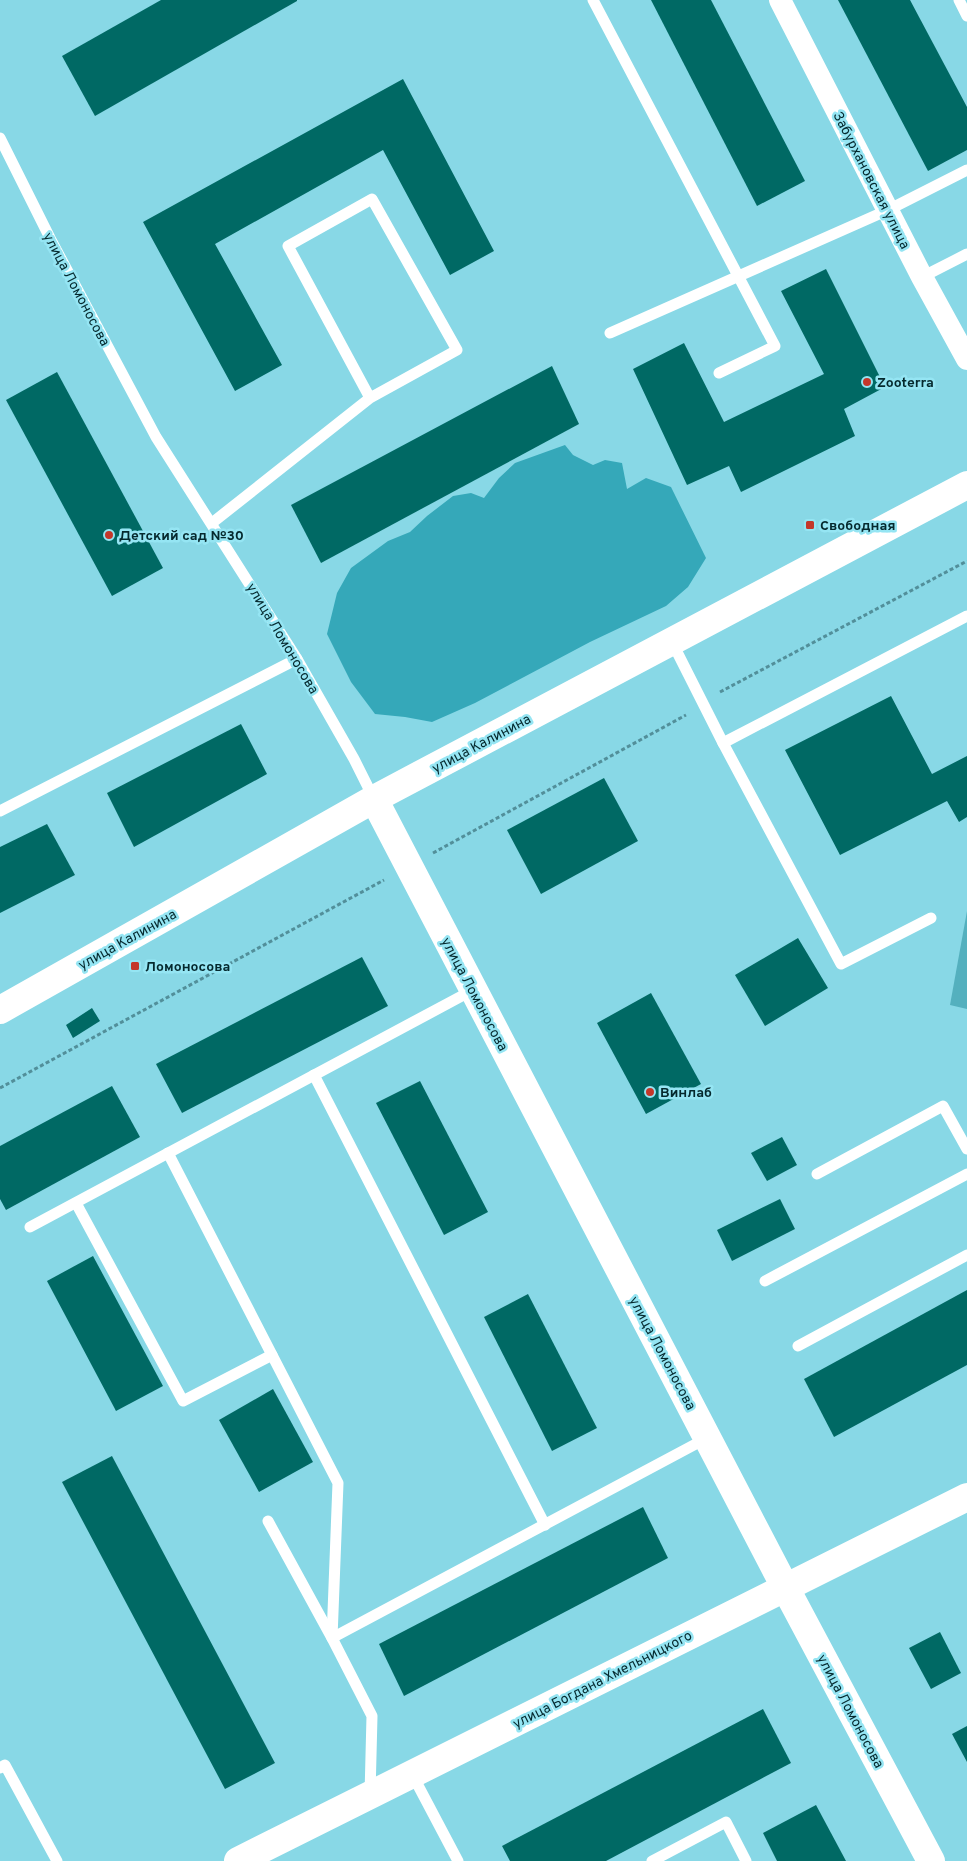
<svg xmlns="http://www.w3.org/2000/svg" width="967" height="1861" viewBox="0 0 967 1861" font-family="Overpass,sans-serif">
  <rect width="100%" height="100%" fill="#88d8e6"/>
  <polygon fill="#54b0be" points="967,911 967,1009 950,1005"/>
  <polygon fill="#35a8b9" points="565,445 573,455 593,465 605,460 622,463 627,489 646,478 671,487 706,558 688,587 666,606 590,642 475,703 432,722 405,717 375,714 351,682 327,634 337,593 351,568 388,541 410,532 427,516 453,496 471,493 484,498 499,478 515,463"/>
  <g fill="#006964">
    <polygon points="161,0 297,0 297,1 95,116 62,56"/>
    <polygon points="651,0 711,0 805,181 757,206"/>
    <polygon points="838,0 910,0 967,107 967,150 928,171"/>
    <polygon points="403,79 494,251 450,275 383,150 215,244 282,365 235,391 143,222"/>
    <polygon points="826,269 885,387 844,409 855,436 741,492 729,466 687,485 633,369 684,343 724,422 824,374 781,291"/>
    <polygon points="552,366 579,424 321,563 291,505"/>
    <polygon points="57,372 163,568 112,596 6,400"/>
    <polygon points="891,696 932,774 967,756 967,817 959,822 947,801 840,855 785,750"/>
    <polygon points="241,724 267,774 134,847 107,793"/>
    <polygon points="604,778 638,841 541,894 507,830"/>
    <polygon points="47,824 75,875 0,913 0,847"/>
    <polygon points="798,938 828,988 765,1026 735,975"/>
    <polygon points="362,957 388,1006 182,1113 156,1064"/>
    <polygon points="651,993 701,1084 646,1114 597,1023"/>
    <polygon points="92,1008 100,1021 73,1038 66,1025"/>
    <polygon points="420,1081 488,1212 444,1235 376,1103"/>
    <polygon points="112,1086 140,1137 6,1210 0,1199 0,1146"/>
    <polygon points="782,1137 797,1165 767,1181 751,1153"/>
    <polygon points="780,1199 795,1229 732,1261 717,1230"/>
    <polygon points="93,1256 163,1386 116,1411 47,1281"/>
    <polygon points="967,1290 967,1365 834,1437 804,1379"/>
    <polygon points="528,1294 597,1428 552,1451 484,1317"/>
    <polygon points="273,1389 313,1462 259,1492 219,1420"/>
    <polygon points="112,1456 275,1763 225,1789 62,1482"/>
    <polygon points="643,1507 668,1558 404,1696 379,1644"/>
    <polygon points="940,1632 961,1673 931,1689 909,1648"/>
    <polygon points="763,1709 791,1763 606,1861 510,1861 502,1846"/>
    <polygon points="967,1726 967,1762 952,1734"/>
    <polygon points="816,1805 846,1861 777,1861 763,1833"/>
  </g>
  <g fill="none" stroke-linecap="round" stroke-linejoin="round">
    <g stroke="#528f9a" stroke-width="3" stroke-dasharray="4 2.5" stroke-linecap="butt">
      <polyline points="720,692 967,561"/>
      <polyline points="433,853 686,715"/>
      <polyline points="0,1088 384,880"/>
    </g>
    <g stroke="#fff" stroke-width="11">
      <polyline points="593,0 775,346 719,373"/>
      <polyline points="959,0 967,16"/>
      <polyline points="0,138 50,238 156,437 297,659 354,759 374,799"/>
      <polyline points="922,277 967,254"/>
      <polyline points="610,333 888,210 967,170"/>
      <polyline points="212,523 370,398 457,350 372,199 288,246 370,398"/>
      <polyline points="672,642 723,743 967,616"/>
      <polyline points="723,743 841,964 931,918"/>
      <polyline points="0,811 297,659"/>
      <polyline points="314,1075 545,1525"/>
      <polyline points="168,1153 338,1483 332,1638 372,1716 370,1795"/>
      <polyline points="817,1174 943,1106 967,1149"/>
      <polyline points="76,1203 183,1401 272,1355"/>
      <polyline points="30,1227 473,990"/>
      <polyline points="765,1281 967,1174"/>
      <polyline points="798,1346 967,1255"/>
      <polyline points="268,1521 332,1638 707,1438"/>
      <polyline points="0,1768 5,1765 57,1861"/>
      <polyline points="412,1774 458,1861"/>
      <polyline points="652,1861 726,1822 746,1861"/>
    </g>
    <polyline stroke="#fff" stroke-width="22" points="780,0 922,277 967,359"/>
    <g stroke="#fff" stroke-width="28">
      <polyline points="374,799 785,1587 931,1861"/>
      <polyline points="238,1861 967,1497"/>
    </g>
    <polyline stroke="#fff" stroke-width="28" points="0,1010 374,799 967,485"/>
  </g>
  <g fill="#c4372a" stroke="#95e5f3" stroke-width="2">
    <circle cx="867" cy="382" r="5"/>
    <rect x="805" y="520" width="10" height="10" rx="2.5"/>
    <circle cx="109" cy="535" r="5"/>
    <rect x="130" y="961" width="10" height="10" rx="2.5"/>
    <circle cx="650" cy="1092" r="5"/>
  </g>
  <g text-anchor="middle" stroke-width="5" stroke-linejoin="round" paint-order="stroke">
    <g font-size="14" fill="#05292e" stroke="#95e5f3">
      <text transform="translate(872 180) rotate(63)" y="5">Забурхановская улица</text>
      <text transform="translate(77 289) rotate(62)" y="5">улица Ломоносова</text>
      <text transform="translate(283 638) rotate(59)" y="5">улица Ломоносова</text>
      <text transform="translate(481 743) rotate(-28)" y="5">улица Калинина</text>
      <text transform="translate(127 939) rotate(-29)" y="5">улица Калинина</text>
      <text transform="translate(475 994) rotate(62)" y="5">улица Ломоносова</text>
      <text transform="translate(663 1353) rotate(62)" y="5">улица Ломоносова</text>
      <text transform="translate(602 1679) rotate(-27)" y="5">улица Богдана Хмельницкого</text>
      <text transform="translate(851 1711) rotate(62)" y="5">улица Ломоносова</text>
    </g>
    <g font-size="14" font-weight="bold" fill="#05292e" stroke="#95e5f3" text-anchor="start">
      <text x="877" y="387">Zooterra</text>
      <text x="820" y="530">Свободная</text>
      <text x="119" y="540">Детский сад №30</text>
      <text x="145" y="971">Ломоносова</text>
      <text x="660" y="1097">Винлаб</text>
    </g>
  </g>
</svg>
